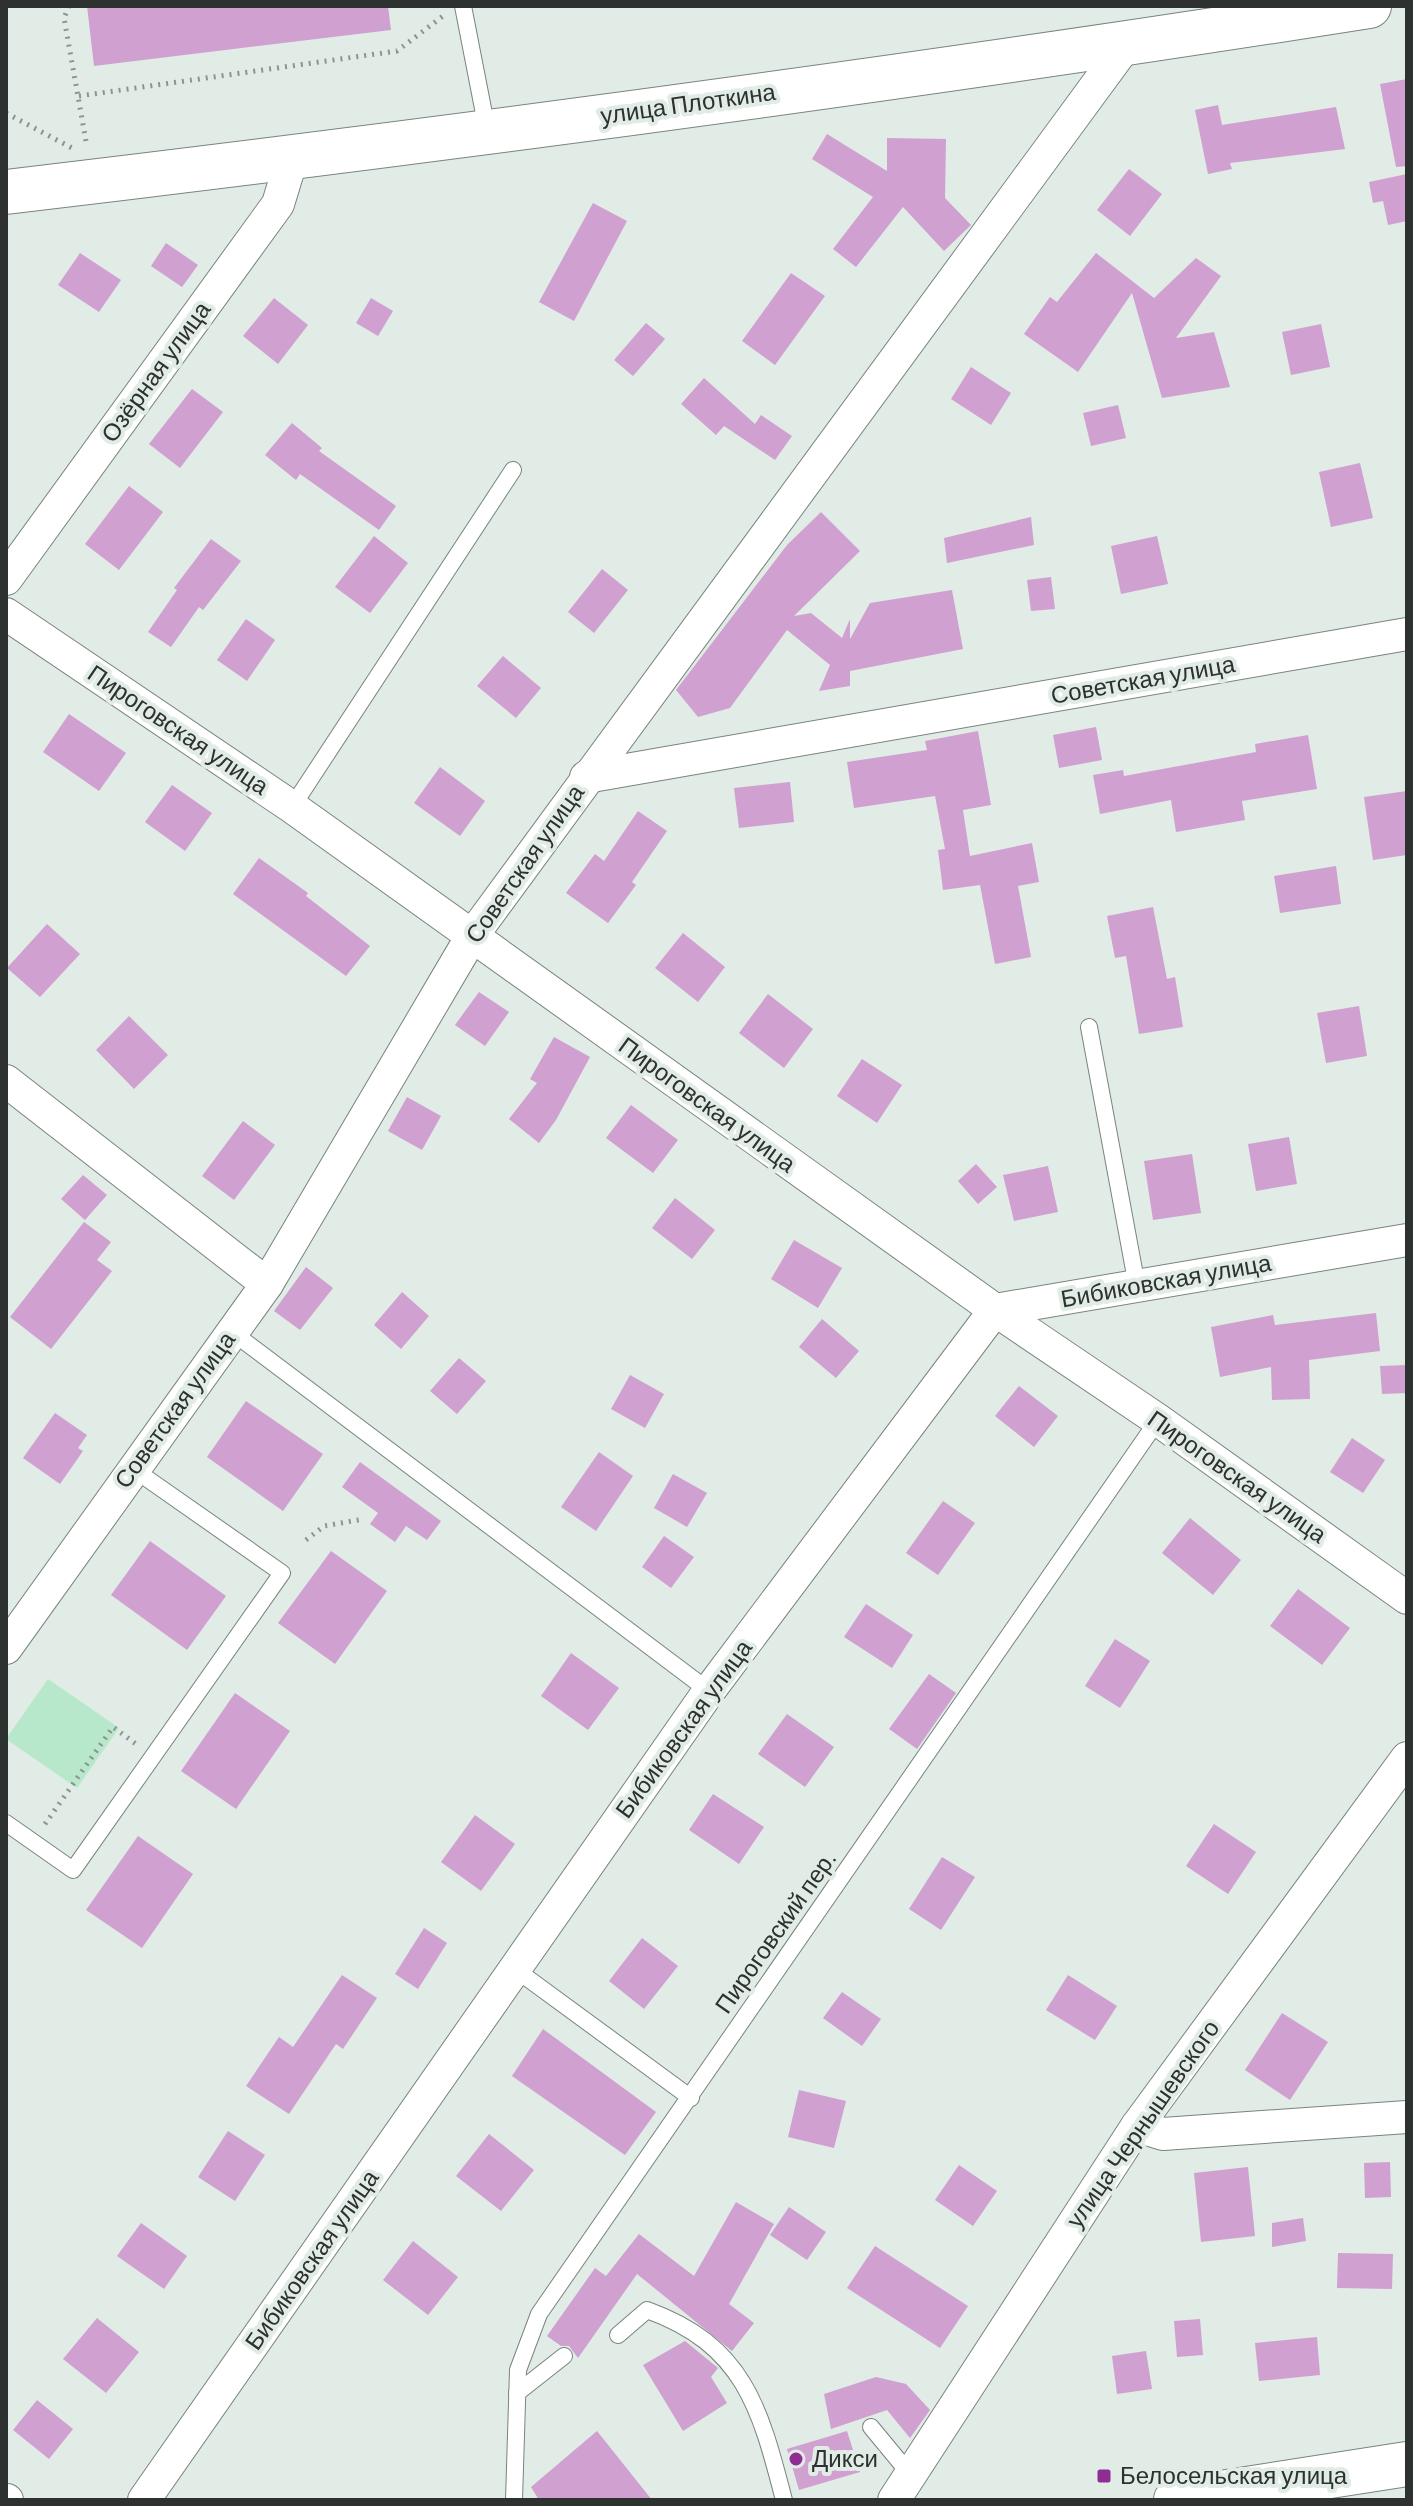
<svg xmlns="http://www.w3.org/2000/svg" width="1413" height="2506" viewBox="0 0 1413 2506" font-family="Barlow,sans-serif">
  <rect width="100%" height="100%" fill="#e0ece5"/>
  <polygon fill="#b8e8cb" points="48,1679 119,1728 77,1788 6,1739"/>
  <g fill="#d0a0d1">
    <polygon points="87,6 388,6 391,30 94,66"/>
    <polygon points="1407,79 1407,166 1396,167 1380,84"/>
    <polygon points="1218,105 1222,125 1336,107 1345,149 1230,163 1232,169 1208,174 1195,110"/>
    <polygon points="827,134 887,171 887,138 946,139 945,198 971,225 944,251 903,207 856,267 833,249 873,197 812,159"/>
    <polygon points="1129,169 1162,194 1130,236 1097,210"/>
    <polygon points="1407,174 1407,221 1388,225 1383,201 1373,203 1369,182"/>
    <polygon points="593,203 627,221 574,321 539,302"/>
    <polygon points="166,243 198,265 182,287 151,266"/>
    <polygon points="80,253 121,280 99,312 58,285"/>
    <polygon points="1096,253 1154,298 1196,258 1221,276 1176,338 1214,332 1230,387 1162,398 1132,293 1078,372 1024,334 1050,297 1057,302"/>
    <polygon points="791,273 825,296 775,365 742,341"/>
    <polygon points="274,298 308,325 278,364 243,336"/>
    <polygon points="371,298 393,311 378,336 356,323"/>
    <polygon points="646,323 665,339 633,376 614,360"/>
    <polygon points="1321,324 1330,367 1291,375 1282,332"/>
    <polygon points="971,367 1011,393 991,425 951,399"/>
    <polygon points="704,378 755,424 761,415 792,436 775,460 724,426 716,435 681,404"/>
    <polygon points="192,389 223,412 180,468 149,444"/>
    <polygon points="1118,405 1126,438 1091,446 1083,413"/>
    <polygon points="292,423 322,448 319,451 396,506 379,530 300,474 296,480 265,455"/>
    <polygon points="1360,463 1373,518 1331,527 1319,472"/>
    <polygon points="129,486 163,512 119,570 85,544"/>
    <polygon points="821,512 860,551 794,616 811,613 842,638 850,619 850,639 870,603 952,590 963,649 850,671 850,686 819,691 830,665 787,630 730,708 698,717 676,690 787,545"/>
    <polygon points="1031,517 1034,545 947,563 944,538"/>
    <polygon points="374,536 408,563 370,613 335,587"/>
    <polygon points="1157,536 1168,584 1121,594 1111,546"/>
    <polygon points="211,539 241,561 203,610 199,607 171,647 148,632 177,590 174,588"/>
    <polygon points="602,569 628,590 594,633 568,612"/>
    <polygon points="1051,577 1055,609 1031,611 1027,580"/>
    <polygon points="246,619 275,640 247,681 217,660"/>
    <polygon points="503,656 541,688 516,718 477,686"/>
    <polygon points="69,714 126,753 99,791 43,752"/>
    <polygon points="1096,727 1102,760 1059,768 1053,735"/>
    <polygon points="978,731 991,805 963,810 970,856 1032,843 1039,882 1018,886 1031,957 995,964 980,885 943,890 938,850 945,849 935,796 854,808 847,762 927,750 925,741"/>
    <polygon points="1308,735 1317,789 1242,801 1245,820 1176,832 1171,800 1100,814 1093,775 1123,770 1124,776 1256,752 1255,744"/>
    <polygon points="440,767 485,801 460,836 414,803"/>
    <polygon points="790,782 794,822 739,828 734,788"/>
    <polygon points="172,785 212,813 185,851 145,822"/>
    <polygon points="1407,791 1407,855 1373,860 1364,797"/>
    <polygon points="638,811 667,831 632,882 636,885 608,923 566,893 595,854 604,861"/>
    <polygon points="259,858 308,893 306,896 370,946 346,976 233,894"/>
    <polygon points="1336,866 1341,904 1280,913 1274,876"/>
    <polygon points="1153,907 1167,979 1175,977 1183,1027 1139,1034 1126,956 1115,958 1107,916"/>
    <polygon points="47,924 80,954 40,997 7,968"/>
    <polygon points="683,933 725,967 698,1002 655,968"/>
    <polygon points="479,992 509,1012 485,1046 455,1025"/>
    <polygon points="768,994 813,1029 784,1068 739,1033"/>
    <polygon points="1359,1006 1367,1056 1326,1063 1317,1013"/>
    <polygon points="129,1016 168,1055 134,1089 96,1050"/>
    <polygon points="554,1037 590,1057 556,1120 539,1143 509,1119 537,1083 530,1079"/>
    <polygon points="862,1059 902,1085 877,1123 837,1096"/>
    <polygon points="407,1097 441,1116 422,1150 388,1131"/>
    <polygon points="631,1105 678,1140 653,1173 606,1138"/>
    <polygon points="243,1121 275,1145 234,1200 202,1176"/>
    <polygon points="1289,1137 1297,1184 1256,1191 1248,1144"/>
    <polygon points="1192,1154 1201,1213 1153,1220 1144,1161"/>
    <polygon points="976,1164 997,1187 978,1204 958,1181"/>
    <polygon points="1048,1166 1058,1212 1014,1221 1003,1175"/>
    <polygon points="83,1175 107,1195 85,1220 61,1199"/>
    <polygon points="675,1198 715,1230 692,1259 652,1228"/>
    <polygon points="84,1222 111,1242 97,1260 112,1271 51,1349 10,1317"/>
    <polygon points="794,1240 842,1268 818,1308 771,1279"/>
    <polygon points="306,1267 333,1288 300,1330 274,1311"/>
    <polygon points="402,1292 429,1316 401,1349 374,1325"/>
    <polygon points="1376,1313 1380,1351 1309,1360 1310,1399 1272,1400 1271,1367 1220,1377 1211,1327 1273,1315 1275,1325"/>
    <polygon points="822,1319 859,1351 836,1378 799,1347"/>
    <polygon points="459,1358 486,1381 457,1414 430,1391"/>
    <polygon points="1407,1365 1407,1393 1382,1394 1380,1366"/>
    <polygon points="630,1375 664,1394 645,1428 611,1409"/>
    <polygon points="1019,1386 1058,1416 1034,1447 995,1416"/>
    <polygon points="246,1401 323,1454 283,1511 207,1457"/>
    <polygon points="55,1413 87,1435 78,1448 83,1451 60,1484 23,1458"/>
    <polygon points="1352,1438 1385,1460 1363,1493 1330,1472"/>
    <polygon points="599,1452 633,1476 596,1531 561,1507"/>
    <polygon points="360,1462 441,1521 427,1540 406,1526 395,1542 370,1524 378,1513 342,1487"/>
    <polygon points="673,1474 707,1493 687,1527 654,1508"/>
    <polygon points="943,1501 975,1523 938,1575 906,1553"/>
    <polygon points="1190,1518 1241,1560 1213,1595 1162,1553"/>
    <polygon points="664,1536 694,1557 671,1588 642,1567"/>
    <polygon points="150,1541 226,1596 187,1650 111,1595"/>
    <polygon points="331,1551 387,1591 335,1664 278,1623"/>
    <polygon points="1298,1589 1350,1628 1322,1665 1270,1626"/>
    <polygon points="866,1604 913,1635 892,1668 844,1637"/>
    <polygon points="1115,1639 1150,1661 1120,1708 1085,1686"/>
    <polygon points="571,1653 619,1688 588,1730 541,1696"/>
    <polygon points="929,1674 956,1693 917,1749 889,1729"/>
    <polygon points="235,1693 290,1731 236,1809 181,1771"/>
    <polygon points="787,1714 834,1747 805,1787 758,1754"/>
    <polygon points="713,1794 764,1827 739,1864 689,1830"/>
    <polygon points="475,1815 515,1844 481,1891 441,1862"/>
    <polygon points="1214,1824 1256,1852 1228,1894 1186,1866"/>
    <polygon points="138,1836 193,1874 142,1948 86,1910"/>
    <polygon points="942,1857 975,1877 941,1930 909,1909"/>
    <polygon points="424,1928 447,1943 418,1989 395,1974"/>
    <polygon points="642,1938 678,1966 644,2009 609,1981"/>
    <polygon points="342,1975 377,1998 343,2049 336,2044 289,2114 246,2086 279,2037 293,2047"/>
    <polygon points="1068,1975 1117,2006 1095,2040 1046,2010"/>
    <polygon points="842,1992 881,2019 862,2046 823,2018"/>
    <polygon points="1282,2013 1328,2042 1290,2100 1245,2070"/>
    <polygon points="543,2029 656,2112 625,2155 512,2076"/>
    <polygon points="799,2090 846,2101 834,2148 788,2137"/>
    <polygon points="228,2131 265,2155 235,2201 198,2177"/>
    <polygon points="489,2134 534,2170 501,2211 456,2176"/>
    <polygon points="1390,2162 1391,2197 1365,2198 1364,2163"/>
    <polygon points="959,2165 997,2191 973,2226 935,2200"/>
    <polygon points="1248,2167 1255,2236 1201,2242 1194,2173"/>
    <polygon points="736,2202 774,2224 729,2304 754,2323 732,2351 637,2274 578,2358 569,2346 561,2346 547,2336 595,2268 606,2276 639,2234 694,2276"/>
    <polygon points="789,2207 826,2232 807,2260 770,2235"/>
    <polygon points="1303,2218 1306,2241 1272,2247 1272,2223"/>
    <polygon points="141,2223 187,2256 164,2289 117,2256"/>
    <polygon points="413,2241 458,2277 428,2315 383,2280"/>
    <polygon points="875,2246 968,2306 940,2348 847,2288"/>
    <polygon points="1338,2253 1393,2254 1392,2289 1337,2288"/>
    <polygon points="97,2318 139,2352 106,2393 63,2359"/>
    <polygon points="1200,2319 1203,2355 1177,2357 1174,2321"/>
    <polygon points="1317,2337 1320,2375 1259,2381 1255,2343"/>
    <polygon points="685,2341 718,2368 711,2377 727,2403 683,2431 643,2365"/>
    <polygon points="1146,2351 1152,2389 1117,2394 1112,2356"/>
    <polygon points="876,2377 906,2384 930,2410 910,2438 887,2410 831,2429 824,2394"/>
    <polygon points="37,2400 73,2429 49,2459 13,2430"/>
    <polygon points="597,2431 652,2500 539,2500 531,2487"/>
    <polygon points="847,2431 860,2472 799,2490 787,2449"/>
  </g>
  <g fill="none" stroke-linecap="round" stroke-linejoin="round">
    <g stroke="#79847d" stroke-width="18">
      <g id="lane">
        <polyline points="463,6 487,129"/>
        <polyline points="292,807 513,470"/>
        <polyline points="1089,1027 1137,1286"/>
        <polyline points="232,1332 709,1691"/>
        <polyline points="6,1823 73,1870 282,1573 132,1468"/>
        <polyline points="515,1969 691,2098"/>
        <path d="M 618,2335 L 647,2310 C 744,2345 760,2408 784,2500"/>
        <polyline points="517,2393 564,2356"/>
        <polyline points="871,2427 909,2473"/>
        <polyline points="514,2500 518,2370 539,2314 1158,1420"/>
      </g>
    </g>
    <g stroke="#79847d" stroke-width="34">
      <g id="street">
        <polyline points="6,579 278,204 292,158"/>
        <polyline points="6,614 292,807 995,1310 1158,1420 1407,1598"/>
        <polyline points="586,777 1407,634"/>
        <polyline points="6,1081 267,1284"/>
        <polyline points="6,1648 267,1284 472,936 1126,45"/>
        <polyline points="1137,2126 1163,2134 1407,2117"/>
        <polyline points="6,2500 7,2500"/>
        <polyline points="144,2500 709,1691 995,1310 1407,1240"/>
        <polyline points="894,2500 1137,2126 1407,1758"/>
      </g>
    </g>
    <g stroke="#79847d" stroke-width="46">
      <g id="secondary">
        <path d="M 6,192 C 461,138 917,77 1369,6"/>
        <polyline points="1176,2500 1407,2464"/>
      </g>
    </g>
    <g stroke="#8c948f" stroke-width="5" stroke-dasharray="2 6" stroke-linecap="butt">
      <polyline points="69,6 64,18 87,147"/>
      <polyline points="79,96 397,51 443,16"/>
      <polyline points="6,113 72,148"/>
      <polyline points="306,1540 324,1526 364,1519"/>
      <polyline points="45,1824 113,1727 136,1744"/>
    </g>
    <use href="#lane" stroke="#fff" stroke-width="16"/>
    <use href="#street" stroke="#fff" stroke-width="32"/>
    <use href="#secondary" stroke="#fff" stroke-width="44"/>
  </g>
  <g fill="#8f2d95" stroke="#e0ece5" stroke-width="3">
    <circle cx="796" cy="2459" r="8"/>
    <rect x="1096" y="2468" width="16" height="16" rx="4"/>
  </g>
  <g text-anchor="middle" stroke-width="8" stroke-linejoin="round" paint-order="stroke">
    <g font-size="24" fill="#2d312f" stroke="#e0ece5">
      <text transform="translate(688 104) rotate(-8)" y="8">улица Плоткина</text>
      <text transform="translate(156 372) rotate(-54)" y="8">Озёрная улица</text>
      <text transform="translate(1143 680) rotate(-10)" y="8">Советская улица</text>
      <text transform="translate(178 730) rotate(34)" y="8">Пироговская улица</text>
      <text transform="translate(525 864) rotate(-55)" y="8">Советская улица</text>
      <text transform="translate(707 1105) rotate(36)" y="8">Пироговская улица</text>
      <text transform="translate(1166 1281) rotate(-10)" y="8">Бибиковская улица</text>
      <text transform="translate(175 1410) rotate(-54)" y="8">Советская улица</text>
      <text transform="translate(1237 1477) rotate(35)" y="8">Пироговская улица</text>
      <text transform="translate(684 1729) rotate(-54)" y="8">Бибиковская улица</text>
      <text transform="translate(776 1932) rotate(-55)" y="8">Пироговский пер.</text>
      <text transform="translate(1143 2124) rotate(-55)" y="8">улица Чернышевского</text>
      <text transform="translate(312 2260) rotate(-55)" y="8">Бибиковская улица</text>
    </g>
    <g font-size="24" fill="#2d312f" stroke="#e0ece5" text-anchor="start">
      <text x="812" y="2467">Дикси</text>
      <text x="1120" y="2484">Белосельская улица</text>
    </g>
  </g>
  <rect width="1413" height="2506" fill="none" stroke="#2d312f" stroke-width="16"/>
</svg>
